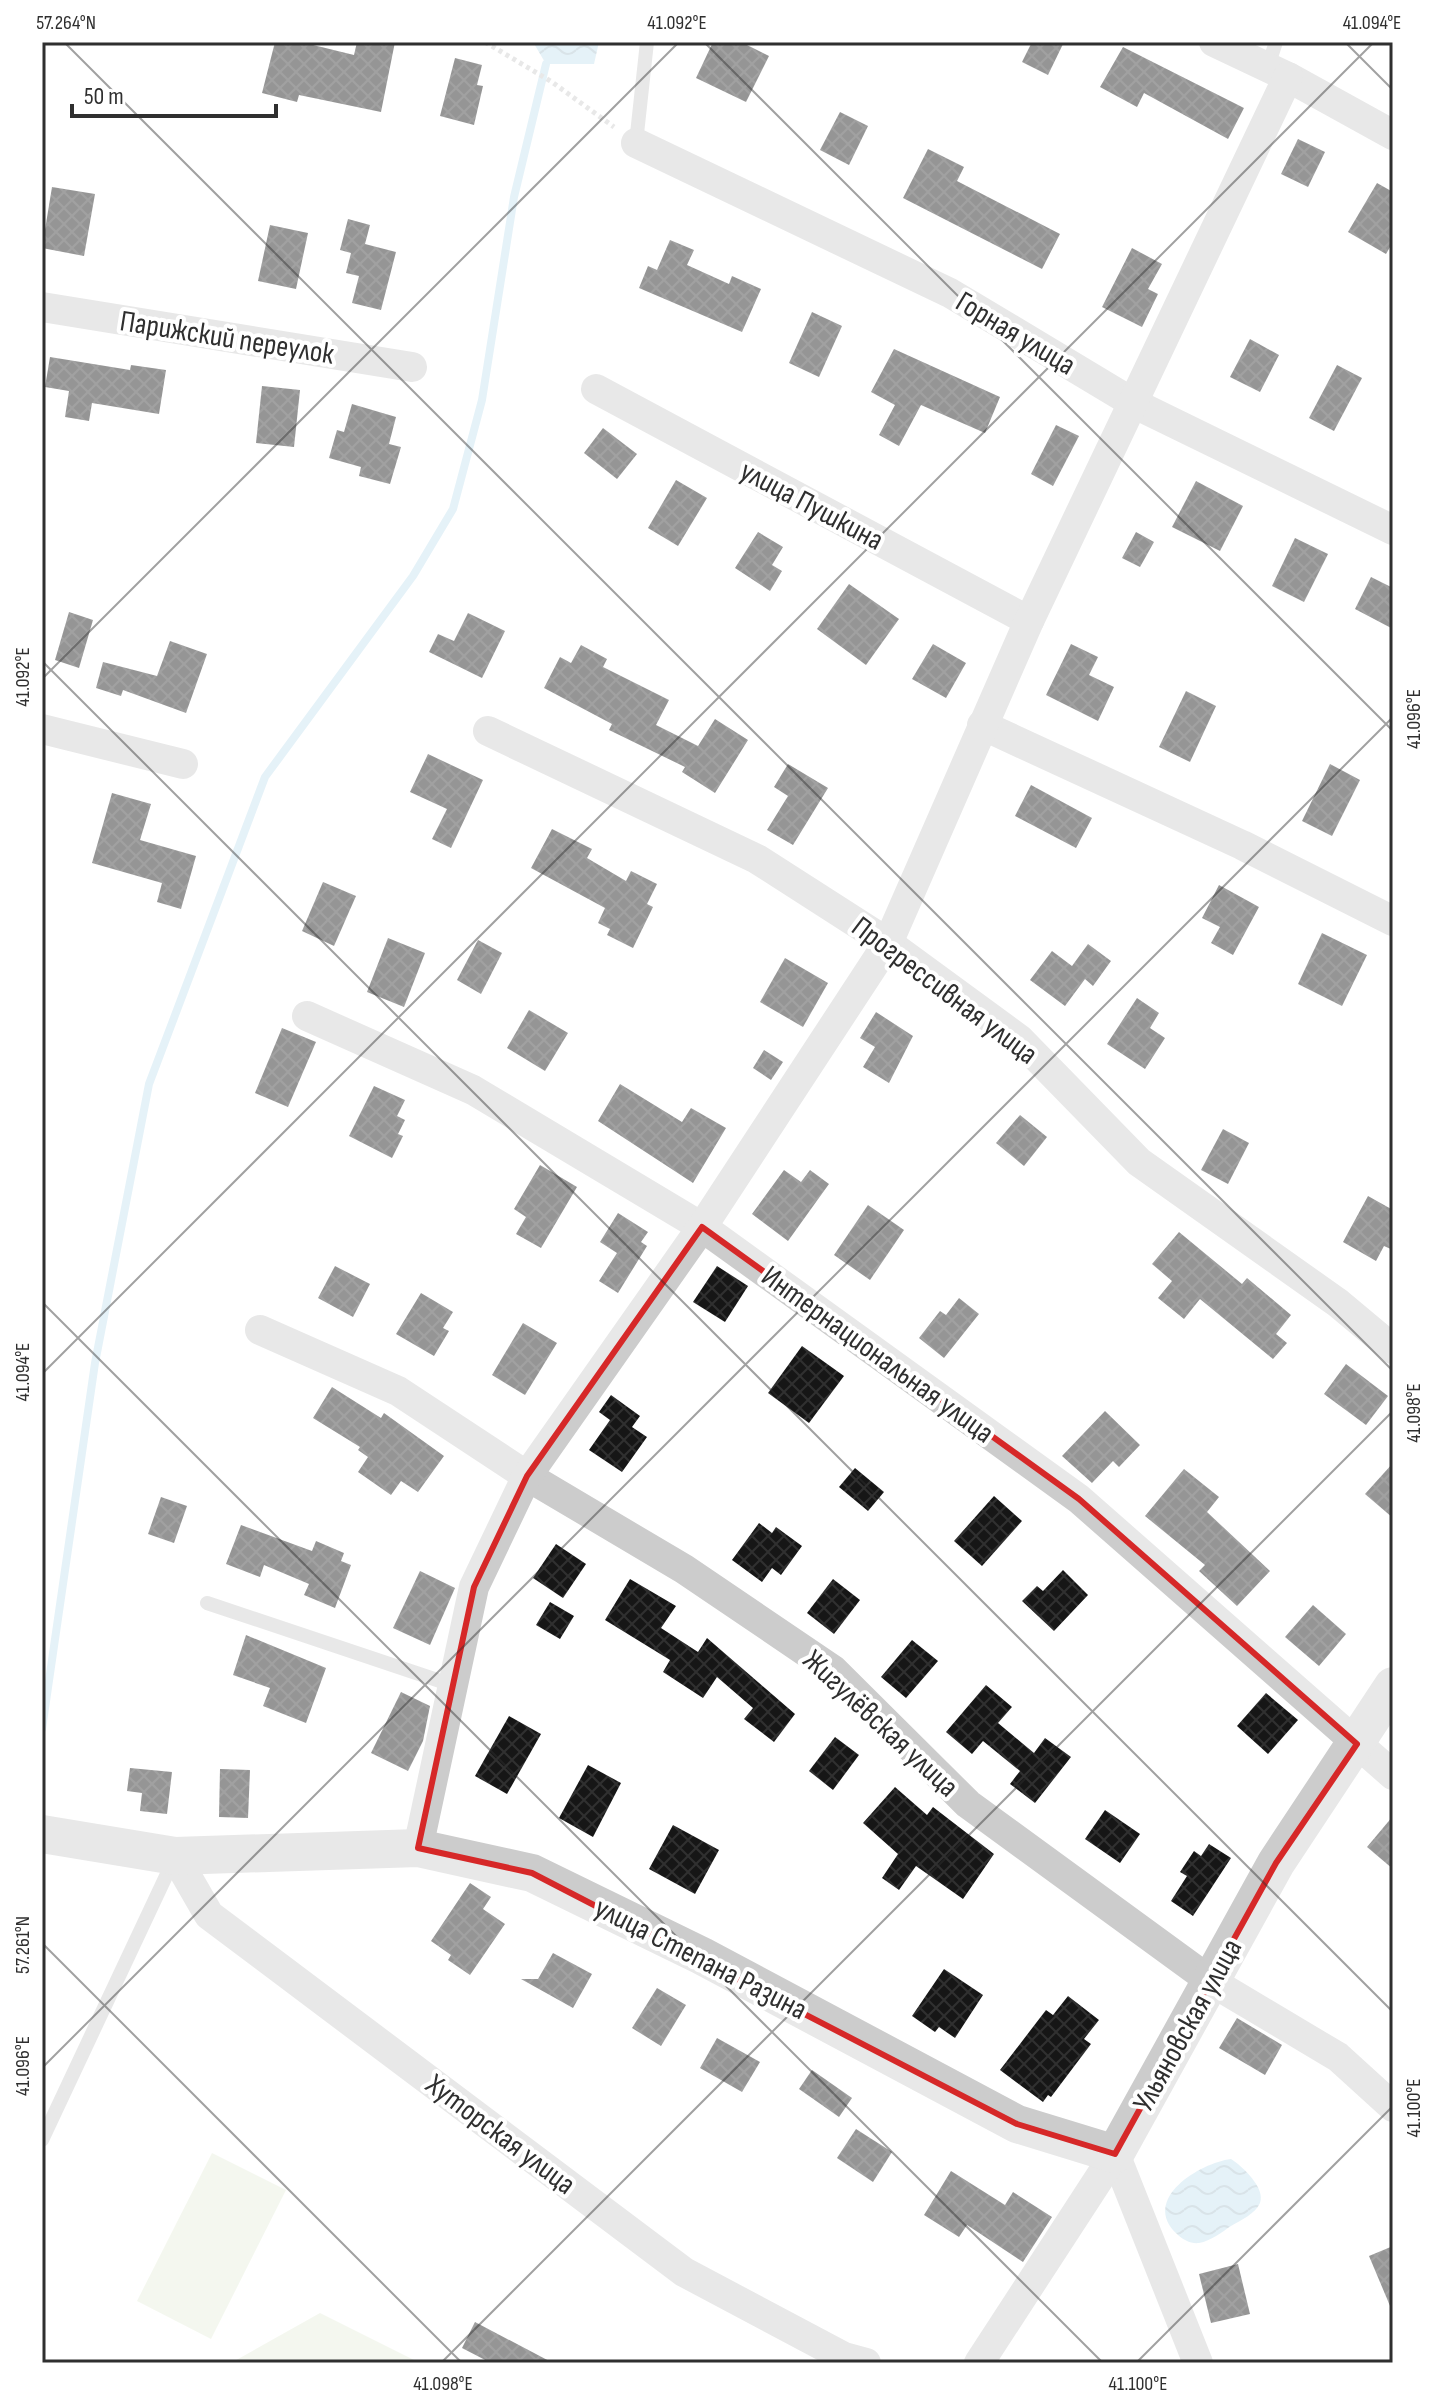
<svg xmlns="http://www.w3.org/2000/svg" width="1435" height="2405" viewBox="0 0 1435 2405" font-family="'Sofia Sans Condensed',sans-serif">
  <defs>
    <pattern id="water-waves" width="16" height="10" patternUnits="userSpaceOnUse" patternTransform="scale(2)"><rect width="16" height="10" fill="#c6e2ef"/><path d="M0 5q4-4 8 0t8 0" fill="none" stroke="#aac2cd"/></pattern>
    <pattern id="building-cross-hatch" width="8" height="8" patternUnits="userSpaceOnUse" patternTransform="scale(2)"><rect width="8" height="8" fill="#161616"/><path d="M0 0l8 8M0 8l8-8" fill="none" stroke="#303030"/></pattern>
  </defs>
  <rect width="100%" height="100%" fill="#fff"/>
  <g fill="#e7eedc">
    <polygon points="212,2153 286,2190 211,2339 137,2301"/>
    <polygon points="320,2313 420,2363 231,2363"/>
  </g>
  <g fill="url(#water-waves)">
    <polygon points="533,42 599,42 594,64 546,64"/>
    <path d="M 1231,2159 C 1242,2166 1266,2188 1260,2203 C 1255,2214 1241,2220 1231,2226 C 1222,2232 1211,2241 1199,2243 C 1191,2244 1183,2240 1177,2234 C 1140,2199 1200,2163 1231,2159 Z"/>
  </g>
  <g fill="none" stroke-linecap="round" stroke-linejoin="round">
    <polyline stroke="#c6e2ef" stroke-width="8" points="42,1729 95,1363 149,1084 265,777 413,576 453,509 482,400 514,197 546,64"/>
  </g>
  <g fill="url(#building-cross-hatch)">
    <polygon points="275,42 301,42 354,55 357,42 395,42 381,112 299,95 297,102 262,93"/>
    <polygon points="713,42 741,42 769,56 746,102 696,78"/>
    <polygon points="1032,42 1064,42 1048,75 1022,62"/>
    <polygon points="1123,47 1244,108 1228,139 1144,93 1137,107 1100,87"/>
    <polygon points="455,58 482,65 477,85 483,86 474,125 440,116"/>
    <polygon points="840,112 868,126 849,165 820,150"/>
    <polygon points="1298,139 1325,152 1308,187 1281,174"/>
    <polygon points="928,149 964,167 957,181 1060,234 1042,269 903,198"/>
    <polygon points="1377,183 1393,192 1393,242 1386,254 1348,232"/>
    <polygon points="52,187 95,194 84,256 42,248"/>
    <polygon points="348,219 370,225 365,244 396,252 381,310 352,303 359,276 346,273 351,253 340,250"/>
    <polygon points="270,225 308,233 296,289 258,281"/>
    <polygon points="670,240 694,250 687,265 729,284 732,276 761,289 742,332 639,288 648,266 657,270"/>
    <polygon points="1132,248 1162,264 1148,289 1158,294 1142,327 1102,307"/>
    <polygon points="812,312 842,326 819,377 789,363"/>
    <polygon points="1250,339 1279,355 1260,392 1230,377"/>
    <polygon points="894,349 1000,397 985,433 921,405 899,446 879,435 895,405 871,392"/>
    <polygon points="50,357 130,370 131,365 166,370 159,414 92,403 89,421 65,417 69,391 45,387"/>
    <polygon points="1337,365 1362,378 1334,431 1309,418"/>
    <polygon points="262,386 300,390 294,447 256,443"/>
    <polygon points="352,404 396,417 389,444 401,447 390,484 359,476 361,467 329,458 337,430 344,432"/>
    <polygon points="1056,425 1079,436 1053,486 1031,474"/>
    <polygon points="603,428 637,454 617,479 584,453"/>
    <polygon points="676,480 707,498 678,546 648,528"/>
    <polygon points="1196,481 1243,506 1220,551 1172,527"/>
    <polygon points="758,532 783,547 772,565 782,571 770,591 735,568"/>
    <polygon points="1136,532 1154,542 1140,567 1122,558"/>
    <polygon points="1295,538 1328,554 1304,602 1272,586"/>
    <polygon points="1371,577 1393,588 1393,629 1355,609"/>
    <polygon points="849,584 899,619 866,665 817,629"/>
    <polygon points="69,612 93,620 79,668 55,660"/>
    <polygon points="468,613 505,631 482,678 429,652 438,634 454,641"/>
    <polygon points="170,641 207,654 186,713 123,690 121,696 96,688 103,662 157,676"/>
    <polygon points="933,644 966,663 946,698 912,679"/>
    <polygon points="1071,644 1098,657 1089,675 1114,687 1098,721 1046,695"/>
    <polygon points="581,645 607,659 603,667 669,700 656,725 698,746 715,719 748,740 715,793 682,772 685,767 609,730 612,724 544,688 560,657 571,663"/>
    <polygon points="1186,691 1216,706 1190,762 1159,747"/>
    <polygon points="428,754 483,780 451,848 432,839 447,809 410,792"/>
    <polygon points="788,764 828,788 793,845 767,830 788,796 774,787"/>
    <polygon points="1330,764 1360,780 1332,836 1302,821"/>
    <polygon points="1031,785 1092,818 1076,848 1015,816"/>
    <polygon points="112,793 151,804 140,840 196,856 181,909 157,902 162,883 92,863"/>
    <polygon points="552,829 592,849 587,858 626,881 631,871 657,884 647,904 653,907 633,948 607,935 610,929 598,923 605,908 531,868"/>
    <polygon points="323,882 356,896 334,946 302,931"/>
    <polygon points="1219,885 1259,907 1233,955 1211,943 1220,927 1202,918"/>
    <polygon points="1322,933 1367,955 1342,1006 1298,984"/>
    <polygon points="388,938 425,953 404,1007 367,992"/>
    <polygon points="478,940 502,953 481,994 457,980"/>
    <polygon points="1088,944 1111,961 1093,986 1085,979 1065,1006 1030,980 1052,951 1072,966"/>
    <polygon points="785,958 828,983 803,1027 760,1002"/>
    <polygon points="1137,998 1159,1013 1150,1028 1165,1038 1145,1069 1107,1044"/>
    <polygon points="529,1010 568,1033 545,1071 507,1048"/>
    <polygon points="876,1012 913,1036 889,1083 863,1067 875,1047 860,1038"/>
    <polygon points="282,1028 316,1042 288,1107 255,1093"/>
    <polygon points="764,1050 783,1062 771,1080 753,1068"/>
    <polygon points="620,1084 682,1122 691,1108 726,1128 693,1183 598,1121"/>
    <polygon points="374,1086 405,1100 397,1116 405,1120 398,1134 403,1136 392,1158 349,1136"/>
    <polygon points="1020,1115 1047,1137 1024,1166 996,1143"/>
    <polygon points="1223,1129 1249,1143 1228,1184 1201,1170"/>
    <polygon points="540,1165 577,1187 541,1248 516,1234 526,1217 514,1209"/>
    <polygon points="784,1170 801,1182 810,1170 829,1184 788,1241 752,1214"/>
    <polygon points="1368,1196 1393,1210 1393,1250 1384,1246 1376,1261 1343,1242"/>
    <polygon points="868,1205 904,1230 870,1280 834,1255"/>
    <polygon points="618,1213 648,1232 641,1242 647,1246 618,1293 599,1281 617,1253 600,1242"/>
    <polygon points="1179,1232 1242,1284 1247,1278 1291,1315 1276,1334 1287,1343 1273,1359 1200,1299 1184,1319 1158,1298 1172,1281 1152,1264"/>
    <polygon points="335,1266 370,1284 353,1317 318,1298"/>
    <polygon points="717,1266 748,1286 725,1322 693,1302"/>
    <polygon points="421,1293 453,1312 443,1328 449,1331 434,1356 396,1334"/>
    <polygon points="959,1298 979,1314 944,1358 919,1338 940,1311 946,1315"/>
    <polygon points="523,1323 557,1343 525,1395 492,1375"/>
    <polygon points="802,1346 844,1376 809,1423 768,1393"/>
    <polygon points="1346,1364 1388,1396 1366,1425 1324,1394"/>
    <polygon points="332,1387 381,1418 384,1413 444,1456 418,1492 401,1481 391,1495 358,1472 368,1457 358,1450 360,1447 313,1418"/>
    <polygon points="611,1395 640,1416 632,1427 647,1437 622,1472 589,1450 610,1420 599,1412"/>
    <polygon points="1105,1411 1140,1445 1119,1467 1113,1461 1092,1483 1062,1456"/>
    <polygon points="1393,1463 1393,1518 1365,1494"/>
    <polygon points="855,1468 884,1492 868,1511 839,1487"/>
    <polygon points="1184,1469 1219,1497 1207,1512 1270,1571 1237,1606 1199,1571 1205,1565 1145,1516"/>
    <polygon points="994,1496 1022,1521 982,1566 954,1541"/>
    <polygon points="161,1497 187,1506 174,1543 148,1534"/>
    <polygon points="759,1523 772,1533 776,1527 802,1546 781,1575 772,1568 762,1582 732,1560"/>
    <polygon points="241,1525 312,1551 316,1541 344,1553 341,1561 351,1565 335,1608 304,1595 309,1584 264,1565 260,1577 226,1564"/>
    <polygon points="556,1544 586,1564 563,1598 533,1578"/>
    <polygon points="1063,1570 1088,1595 1054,1631 1022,1601 1037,1586 1043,1591"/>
    <polygon points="420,1571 455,1588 430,1645 393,1628"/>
    <polygon points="630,1579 676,1606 661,1628 698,1652 707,1638 795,1714 774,1742 744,1719 753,1708 717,1677 703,1698 663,1672 670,1660 605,1620"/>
    <polygon points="833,1579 860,1600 834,1634 807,1613"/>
    <polygon points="550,1602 574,1616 560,1639 536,1625"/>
    <polygon points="1313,1605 1346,1634 1319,1666 1285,1637"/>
    <polygon points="246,1635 326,1668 306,1723 263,1706 270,1688 233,1675"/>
    <polygon points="912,1640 938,1661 906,1698 881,1677"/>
    <polygon points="986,1685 1012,1707 998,1723 1034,1753 1045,1738 1071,1757 1035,1803 1010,1784 1020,1771 983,1741 972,1754 946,1732"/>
    <polygon points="401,1692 430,1706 423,1741 408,1771 371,1753"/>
    <polygon points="1266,1693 1298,1720 1268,1754 1237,1726"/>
    <polygon points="509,1716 541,1734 507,1794 475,1776"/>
    <polygon points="835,1737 859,1755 833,1790 809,1771"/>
    <polygon points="588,1765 621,1783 593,1837 559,1818"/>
    <polygon points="130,1768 172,1772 167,1814 140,1811 142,1793 127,1791"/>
    <polygon points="220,1769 250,1770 248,1818 219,1817"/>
    <polygon points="895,1787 927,1815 933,1807 994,1854 963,1899 916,1866 899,1890 882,1878 898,1854 863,1823"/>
    <polygon points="1105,1810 1140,1834 1120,1863 1085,1839"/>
    <polygon points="1393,1816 1393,1869 1367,1847"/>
    <polygon points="673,1825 719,1850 695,1894 649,1869"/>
    <polygon points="1209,1844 1231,1858 1193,1916 1171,1901 1187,1876 1180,1872 1194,1851 1201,1856"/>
    <polygon points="470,1883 491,1897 483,1909 505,1924 470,1975 448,1960 451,1955 431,1941"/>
    <polygon points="553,1953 592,1974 573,2008 521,1979 538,1979"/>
    <polygon points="944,1969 983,1995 955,2038 939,2027 935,2032 912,2016"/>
    <polygon points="657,1988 686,2005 661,2046 632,2028"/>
    <polygon points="1068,1996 1099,2020 1084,2039 1091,2044 1051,2097 1048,2095 1043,2102 1000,2070 1046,2010 1053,2015"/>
    <polygon points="1237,2018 1282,2045 1265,2075 1219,2048"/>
    <polygon points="717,2038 760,2062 742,2092 700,2068"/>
    <polygon points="812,2070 852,2098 839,2117 799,2089"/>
    <polygon points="856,2129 892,2152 873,2182 837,2158"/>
    <polygon points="951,2171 1005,2205 1013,2192 1052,2217 1023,2262 967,2225 959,2237 924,2215"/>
    <polygon points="1393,2246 1393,2313 1369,2256"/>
    <polygon points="1238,2264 1250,2314 1211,2323 1199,2274"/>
    <polygon points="475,2322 553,2363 491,2363 462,2348"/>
  </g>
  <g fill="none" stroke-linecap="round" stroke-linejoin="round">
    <polyline stroke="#ccc" stroke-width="5" stroke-dasharray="4 4" stroke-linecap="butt" points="485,42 552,82 614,127"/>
    <g stroke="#ccc" stroke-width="14">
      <polyline points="1267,69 1276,42"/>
      <polyline points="636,143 647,42"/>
      <polyline points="207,1603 452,1685"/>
      <polyline points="42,2140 175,1857"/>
    </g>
    <g stroke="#ccc" stroke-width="30">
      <polyline points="1214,42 1288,77 1393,135"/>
      <polyline points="636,143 950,293 1135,404 1393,530"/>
      <polyline points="42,307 412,367"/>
      <polyline points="596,389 1029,621"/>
      <polyline points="982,725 1242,845 1393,921"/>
      <polyline points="42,729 183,764"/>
      <polyline points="488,731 757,859 888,943 1019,1039 1139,1162 1338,1303 1393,1349"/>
      <polyline points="307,1016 473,1090 702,1227 1079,1499 1393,1775"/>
      <polyline points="260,1330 398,1391 527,1476 684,1569 833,1670 968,1804 1212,1982 1338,2057 1393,2107"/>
      <polyline points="418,1848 474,1587 527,1476 702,1227 888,943 1029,621 1288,77"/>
      <polyline points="175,1856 209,1915 684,2272 844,2357 866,2363"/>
      <polyline points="1115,2154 1198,2363"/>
      <polyline points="979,2363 1115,2154"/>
    </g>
    <polyline stroke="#ccc" stroke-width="38" points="42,1834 175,1856 418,1848 532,1873 702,1956 1017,2124 1115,2154 1276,1863 1393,1686"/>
  </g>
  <path d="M0 0H1435V2405H0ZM 702,1227 L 1079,1499 L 1357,1744 L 1276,1863 L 1115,2154 L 1017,2124 L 532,1873 L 418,1848 L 474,1587 L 527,1476 Z" fill="#fff" fill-opacity=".55" fill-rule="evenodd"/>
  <path fill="none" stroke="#d62828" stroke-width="6" stroke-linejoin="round" d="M 702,1227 L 1079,1499 L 1357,1744 L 1276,1863 L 1115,2154 L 1017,2124 L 532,1873 L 418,1848 L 474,1587 L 527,1476 Z"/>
  <path fill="none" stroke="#2f2f2f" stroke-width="2" stroke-opacity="0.45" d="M 64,42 L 1393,1371M 704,42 L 1393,731M 1345,42 L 1393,90M 42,661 L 1393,2012M 42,679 L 679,42M 42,1302 L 1103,2363M 42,1374 L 1374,42M 42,1943 L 462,2363M 42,2068 L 1393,717M 441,2363 L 1393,1411M 1136,2363 L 1393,2106"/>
  <g text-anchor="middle" stroke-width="8" stroke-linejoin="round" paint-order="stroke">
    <g font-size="30" fill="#2f2f2f" stroke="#fff">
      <text transform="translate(1016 333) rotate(31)" y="10">Горная улица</text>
      <text transform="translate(227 337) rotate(9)" y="10">Парижский переулок</text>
      <text transform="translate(812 505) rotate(28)" y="10">улица Пушкина</text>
      <text transform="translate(945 990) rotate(37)" y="10">Прогрессивная улица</text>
      <text transform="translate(878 1354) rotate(36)" y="10">Интернациональная улица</text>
      <text transform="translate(881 1723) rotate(43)" y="10">Жигулёвская улица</text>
      <text transform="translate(701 1958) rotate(27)" y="10">улица Степана Разина</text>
      <text transform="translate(1187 2025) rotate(-61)" y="10">Ульяновская улица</text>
      <text transform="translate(501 2134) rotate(37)" y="10">Хуторская улица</text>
    </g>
  </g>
  <rect width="1435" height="2405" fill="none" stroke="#ffffff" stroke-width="88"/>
  <path d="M72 104v12h204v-12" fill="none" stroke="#2f2f2f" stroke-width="4"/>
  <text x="84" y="104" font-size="24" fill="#2f2f2f" stroke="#ffffff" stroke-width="6" paint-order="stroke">50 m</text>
  <rect x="44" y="44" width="1347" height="2317" fill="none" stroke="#2f2f2f" stroke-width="3"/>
  <g font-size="20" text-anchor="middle" fill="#2f2f2f">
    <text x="66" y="29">57.264°N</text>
    <text x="677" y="29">41.092°E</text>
    <text x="1372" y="29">41.094°E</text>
    <text transform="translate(22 677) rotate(-90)" y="7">41.092°E</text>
    <text transform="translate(1413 719) rotate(-90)" y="7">41.096°E</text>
    <text transform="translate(22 1372) rotate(-90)" y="7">41.094°E</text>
    <text transform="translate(1413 1413) rotate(-90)" y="7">41.098°E</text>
    <text transform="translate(22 1945) rotate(-90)" y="7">57.261°N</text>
    <text transform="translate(22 2066) rotate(-90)" y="7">41.096°E</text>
    <text transform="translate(1413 2108) rotate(-90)" y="7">41.100°E</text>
    <text x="443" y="2390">41.098°E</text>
    <text x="1138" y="2390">41.100°E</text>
  </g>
</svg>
